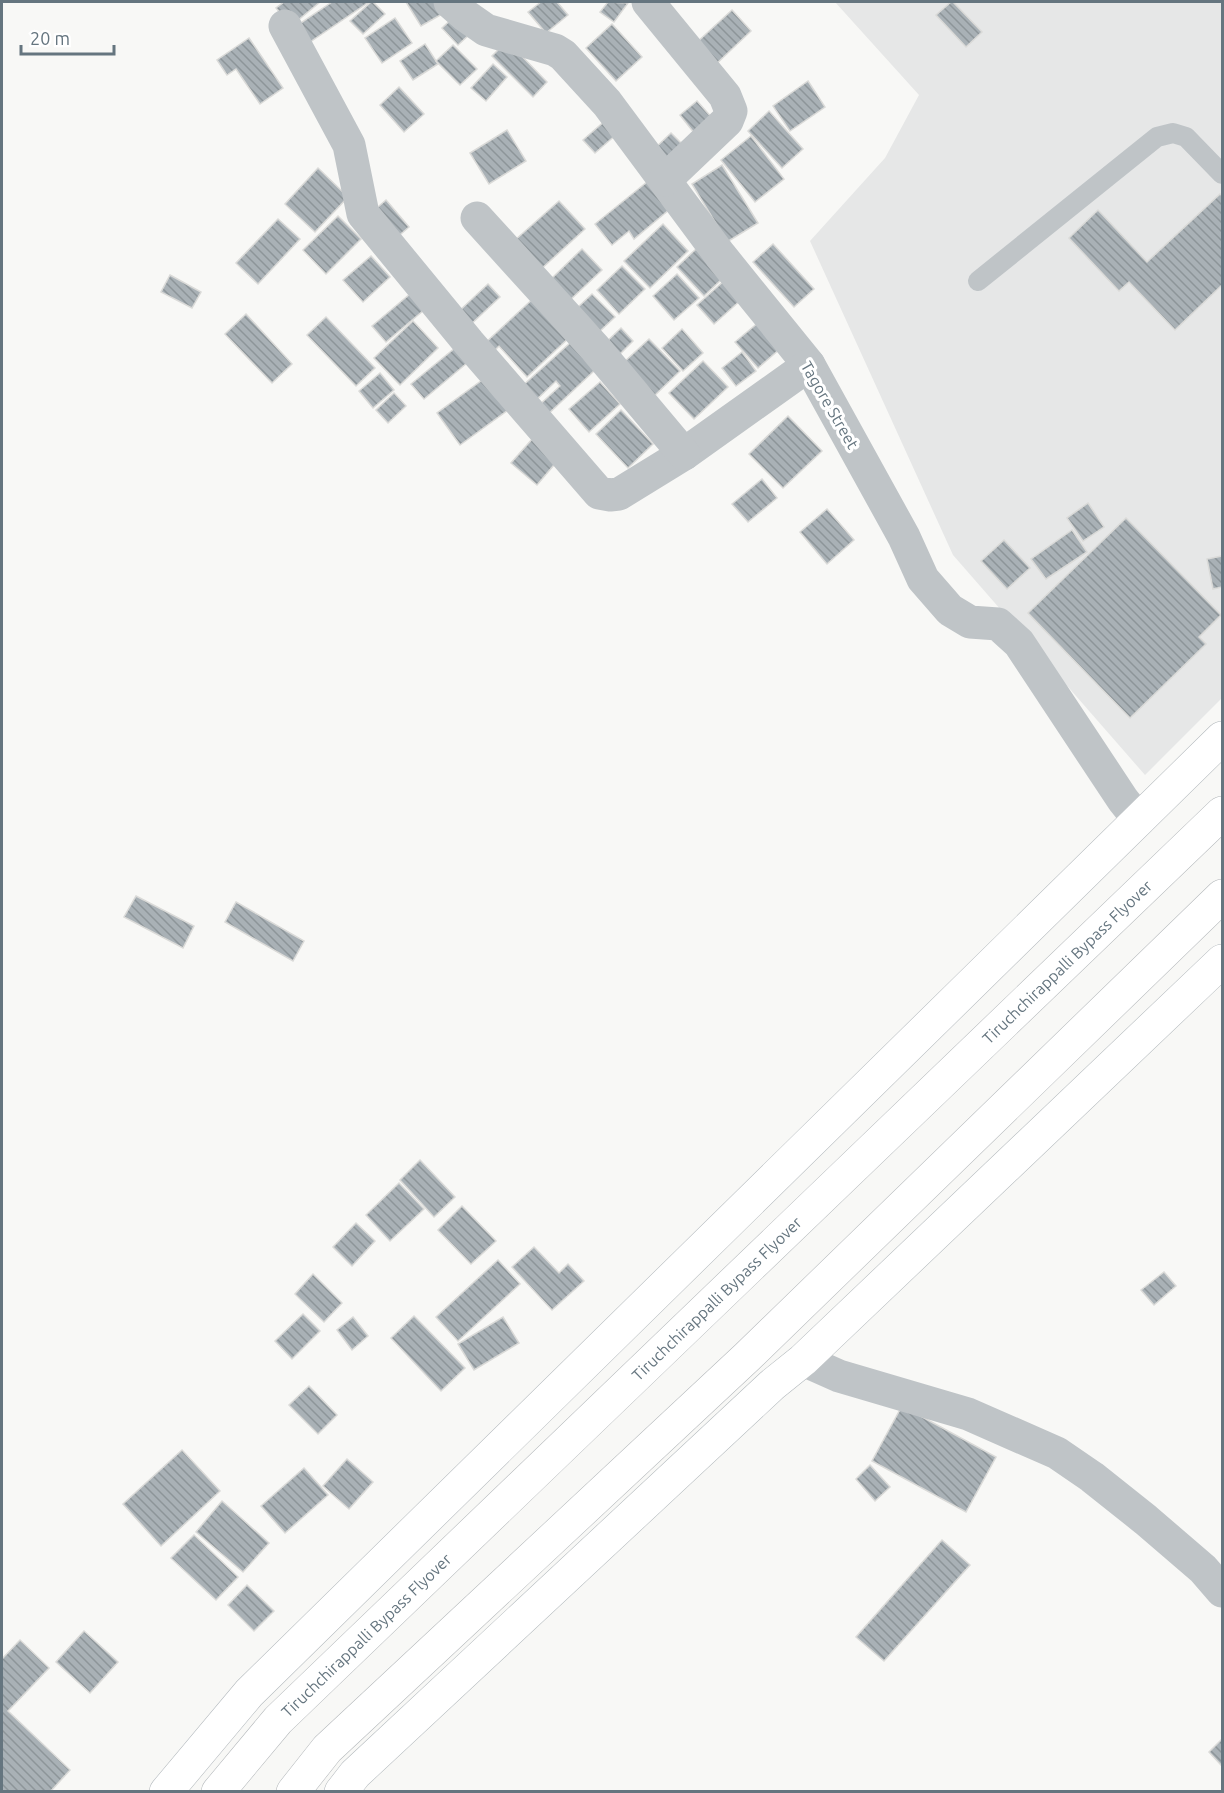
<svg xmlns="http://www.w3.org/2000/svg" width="1224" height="1793" viewBox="0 0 1224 1793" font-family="Ubuntu,sans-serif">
  <defs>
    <pattern id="building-back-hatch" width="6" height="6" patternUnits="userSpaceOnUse" patternTransform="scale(1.5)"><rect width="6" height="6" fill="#a9b1b6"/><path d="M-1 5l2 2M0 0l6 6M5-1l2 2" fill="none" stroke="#8d9599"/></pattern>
  </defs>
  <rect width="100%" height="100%" fill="#f8f8f6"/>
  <polygon fill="#e6e7e7" points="835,2 1222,2 1222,698 1145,775 953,555 810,241 885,158 919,95"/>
  <g fill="url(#building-back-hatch)" stroke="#dadad8" stroke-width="1.5">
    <polygon points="284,2 320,2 291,26 276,8"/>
    <polygon points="332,2 369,2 310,42 298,25"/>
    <polygon points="371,2 373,2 385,14 363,34 350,21"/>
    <polygon points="406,2 437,2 444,13 421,26"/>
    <polygon points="541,2 557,2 568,15 546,33 528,12"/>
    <polygon points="608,2 628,3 614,22 600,12"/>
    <polygon points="951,2 953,2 982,32 966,47 936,15"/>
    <polygon points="732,10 751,31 714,66 694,45"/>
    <polygon points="456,15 472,32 458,45 442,28"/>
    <polygon points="395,18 412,43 382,63 365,38"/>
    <polygon points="612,24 642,57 616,81 586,48"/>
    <polygon points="249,38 283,88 260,104 236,69 227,75 217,60"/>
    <polygon points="507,41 547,82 533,97 492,56"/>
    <polygon points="425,44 438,64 413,80 400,61"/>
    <polygon points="453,45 477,69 460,85 436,61"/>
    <polygon points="493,64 507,77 486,101 471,88"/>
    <polygon points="808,81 825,107 790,131 773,106"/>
    <polygon points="399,87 424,114 404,132 380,105"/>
    <polygon points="697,101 713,119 695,134 680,115"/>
    <polygon points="769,111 803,149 782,168 748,131"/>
    <polygon points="606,120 618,133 595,153 583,140"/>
    <polygon points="507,130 526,161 489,184 470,153"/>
    <polygon points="671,133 685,147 664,166 651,152"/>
    <polygon points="751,136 784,179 755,202 721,160"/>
    <polygon points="722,165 758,223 727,242 692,184"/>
    <polygon points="318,168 348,197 315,232 285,204"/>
    <polygon points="647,182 670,209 634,239 629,231 612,245 595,224"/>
    <polygon points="1220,194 1222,196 1222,285 1175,330 1129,282 1119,291 1069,238 1098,210 1147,262"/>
    <polygon points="386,200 409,227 395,239 371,213"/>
    <polygon points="559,201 585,229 540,270 514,241"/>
    <polygon points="338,216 361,239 326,274 303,250"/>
    <polygon points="278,219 300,239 258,284 236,263"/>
    <polygon points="663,224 688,251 650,288 624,261"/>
    <polygon points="773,244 814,289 794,307 753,262"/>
    <polygon points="582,249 602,270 569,301 550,280"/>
    <polygon points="696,249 723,278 704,296 677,267"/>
    <polygon points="371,256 390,277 363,302 343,280"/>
    <polygon points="622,266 645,289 619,314 597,290"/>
    <polygon points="677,274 699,298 674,320 653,296"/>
    <polygon points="170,275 201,292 192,308 161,292"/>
    <polygon points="725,280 742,299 714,324 697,305"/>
    <polygon points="488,284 500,297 468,327 456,314"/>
    <polygon points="410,294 424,310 386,342 372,326"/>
    <polygon points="592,294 615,317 599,332 576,309"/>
    <polygon points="537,295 573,334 527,377 499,346 491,354 483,345"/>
    <polygon points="246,314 292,364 272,383 225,334"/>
    <polygon points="326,317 375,368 356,386 307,335"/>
    <polygon points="413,321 438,348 400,385 374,358"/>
    <polygon points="759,322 781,348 758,368 735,342"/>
    <polygon points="621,328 633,341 613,361 600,348"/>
    <polygon points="682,329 703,353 683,371 662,348"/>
    <polygon points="649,339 680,371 653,397 622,364"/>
    <polygon points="570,343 595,370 545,417 536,408 560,386 556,381 533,403 519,389"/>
    <polygon points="455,348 467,363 424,399 411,384"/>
    <polygon points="742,352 756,371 736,386 722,368"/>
    <polygon points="703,361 728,387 694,419 669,393"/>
    <polygon points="380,373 394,390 373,408 359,391"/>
    <polygon points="485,378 508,410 460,445 437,413"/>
    <polygon points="600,382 620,404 589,432 569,409"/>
    <polygon points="394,393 406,406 388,423 376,410"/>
    <polygon points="621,410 653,444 628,468 596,434"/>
    <polygon points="788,416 822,451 783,488 749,454"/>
    <polygon points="534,437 559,459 537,485 511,463"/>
    <polygon points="762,479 777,498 748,522 732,504"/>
    <polygon points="1088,503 1104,527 1083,541 1067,518"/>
    <polygon points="827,509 854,540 827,564 800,532"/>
    <polygon points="1126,518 1221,615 1199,637 1206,644 1130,718 1028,613"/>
    <polygon points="1072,530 1087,552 1046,579 1031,559"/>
    <polygon points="1004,540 1030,568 1007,589 981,561"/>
    <polygon points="1222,556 1222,587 1213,589 1207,559"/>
    <polygon points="136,896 194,926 183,948 124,917"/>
    <polygon points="236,902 304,941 293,961 225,922"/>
    <polygon points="420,1160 455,1197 434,1217 400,1180"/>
    <polygon points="399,1183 424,1209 390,1241 366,1215"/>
    <polygon points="462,1206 496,1241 471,1264 438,1230"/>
    <polygon points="356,1223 375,1241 352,1266 333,1247"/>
    <polygon points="534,1247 559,1273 568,1264 584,1281 552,1310 512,1267"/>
    <polygon points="498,1260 520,1284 458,1341 436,1317"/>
    <polygon points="1164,1272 1176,1286 1154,1305 1141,1290"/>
    <polygon points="313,1274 342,1303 324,1322 295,1294"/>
    <polygon points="303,1314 320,1331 292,1359 275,1341"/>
    <polygon points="414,1316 465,1368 441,1391 391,1338"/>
    <polygon points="353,1317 368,1336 352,1350 337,1330"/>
    <polygon points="503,1317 519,1343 474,1370 458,1344"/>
    <polygon points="309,1386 337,1415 318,1434 289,1405"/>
    <polygon points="902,1406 996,1457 966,1512 872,1461"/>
    <polygon points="182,1450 220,1491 161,1546 123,1504"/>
    <polygon points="347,1459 373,1482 349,1509 323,1486"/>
    <polygon points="870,1465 890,1487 875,1501 856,1479"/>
    <polygon points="304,1468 328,1495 285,1533 261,1506"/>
    <polygon points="222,1501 269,1543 243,1572 196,1532"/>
    <polygon points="194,1535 238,1577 216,1600 171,1558"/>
    <polygon points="942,1540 970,1565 884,1661 856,1637"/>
    <polygon points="247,1585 274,1611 254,1631 228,1605"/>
    <polygon points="84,1631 118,1662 90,1693 56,1662"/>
    <polygon points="20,1640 49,1668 8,1711 70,1770 50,1792 2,1792 2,1659"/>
    <polygon points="1222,1739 1222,1766 1209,1752"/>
  </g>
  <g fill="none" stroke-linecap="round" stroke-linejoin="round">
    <g stroke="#b2b8bc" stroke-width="34">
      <g id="secondary">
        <polyline points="166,1792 249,1693 1222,738"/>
        <polyline points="341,1792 355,1774 772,1385 803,1360 1222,961"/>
      </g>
    </g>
    <g stroke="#b3b7ba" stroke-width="34">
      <g id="highway">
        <path id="s1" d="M 218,1792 L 278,1720 L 1222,813"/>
        <polyline points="293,1792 327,1749 747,1357 1222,896"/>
      </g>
    </g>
    <polyline stroke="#bfc4c7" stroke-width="20" points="978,281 1157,137 1173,133 1186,137 1222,174"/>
    <g stroke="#bfc4c7" stroke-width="33">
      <polyline points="450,2 466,16 486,30 555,50 563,55 607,103 720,255 809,365 904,537 923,579 950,610 970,622 998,624 1019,643 1123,800 1139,820"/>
      <polyline points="648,2 725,96 731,111 727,121 665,180"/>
      <polyline points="285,26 349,145 363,214 469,343 599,493 610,495 619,494 684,454 809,365"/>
      <polyline points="477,218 595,348 684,454"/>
      <polyline points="803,1360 839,1376 968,1414 1057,1453 1092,1477 1146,1520 1203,1569 1222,1591"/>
    </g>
    <use href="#secondary" stroke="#fff" stroke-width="33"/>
    <use href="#highway" stroke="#fff" stroke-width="33"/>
  </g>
  <g text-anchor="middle" stroke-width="6" stroke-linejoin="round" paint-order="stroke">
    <g font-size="16" fill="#65757f" stroke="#fff">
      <text transform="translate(830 405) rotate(60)" y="6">Tagore Street</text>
      <text dy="6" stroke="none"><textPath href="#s1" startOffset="1188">Tiruchchirappalli Bypass Flyover</textPath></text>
      <text dy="6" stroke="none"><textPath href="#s1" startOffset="702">Tiruchchirappalli Bypass Flyover</textPath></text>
      <text dy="6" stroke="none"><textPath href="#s1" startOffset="216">Tiruchchirappalli Bypass Flyover</textPath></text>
    </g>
  </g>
  <rect width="1224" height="1793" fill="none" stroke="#65757f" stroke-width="6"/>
  <path d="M21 45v9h93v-9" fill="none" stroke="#65757f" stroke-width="3"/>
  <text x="30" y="45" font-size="18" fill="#65757f" stroke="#ffffff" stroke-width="4.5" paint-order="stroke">20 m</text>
</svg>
